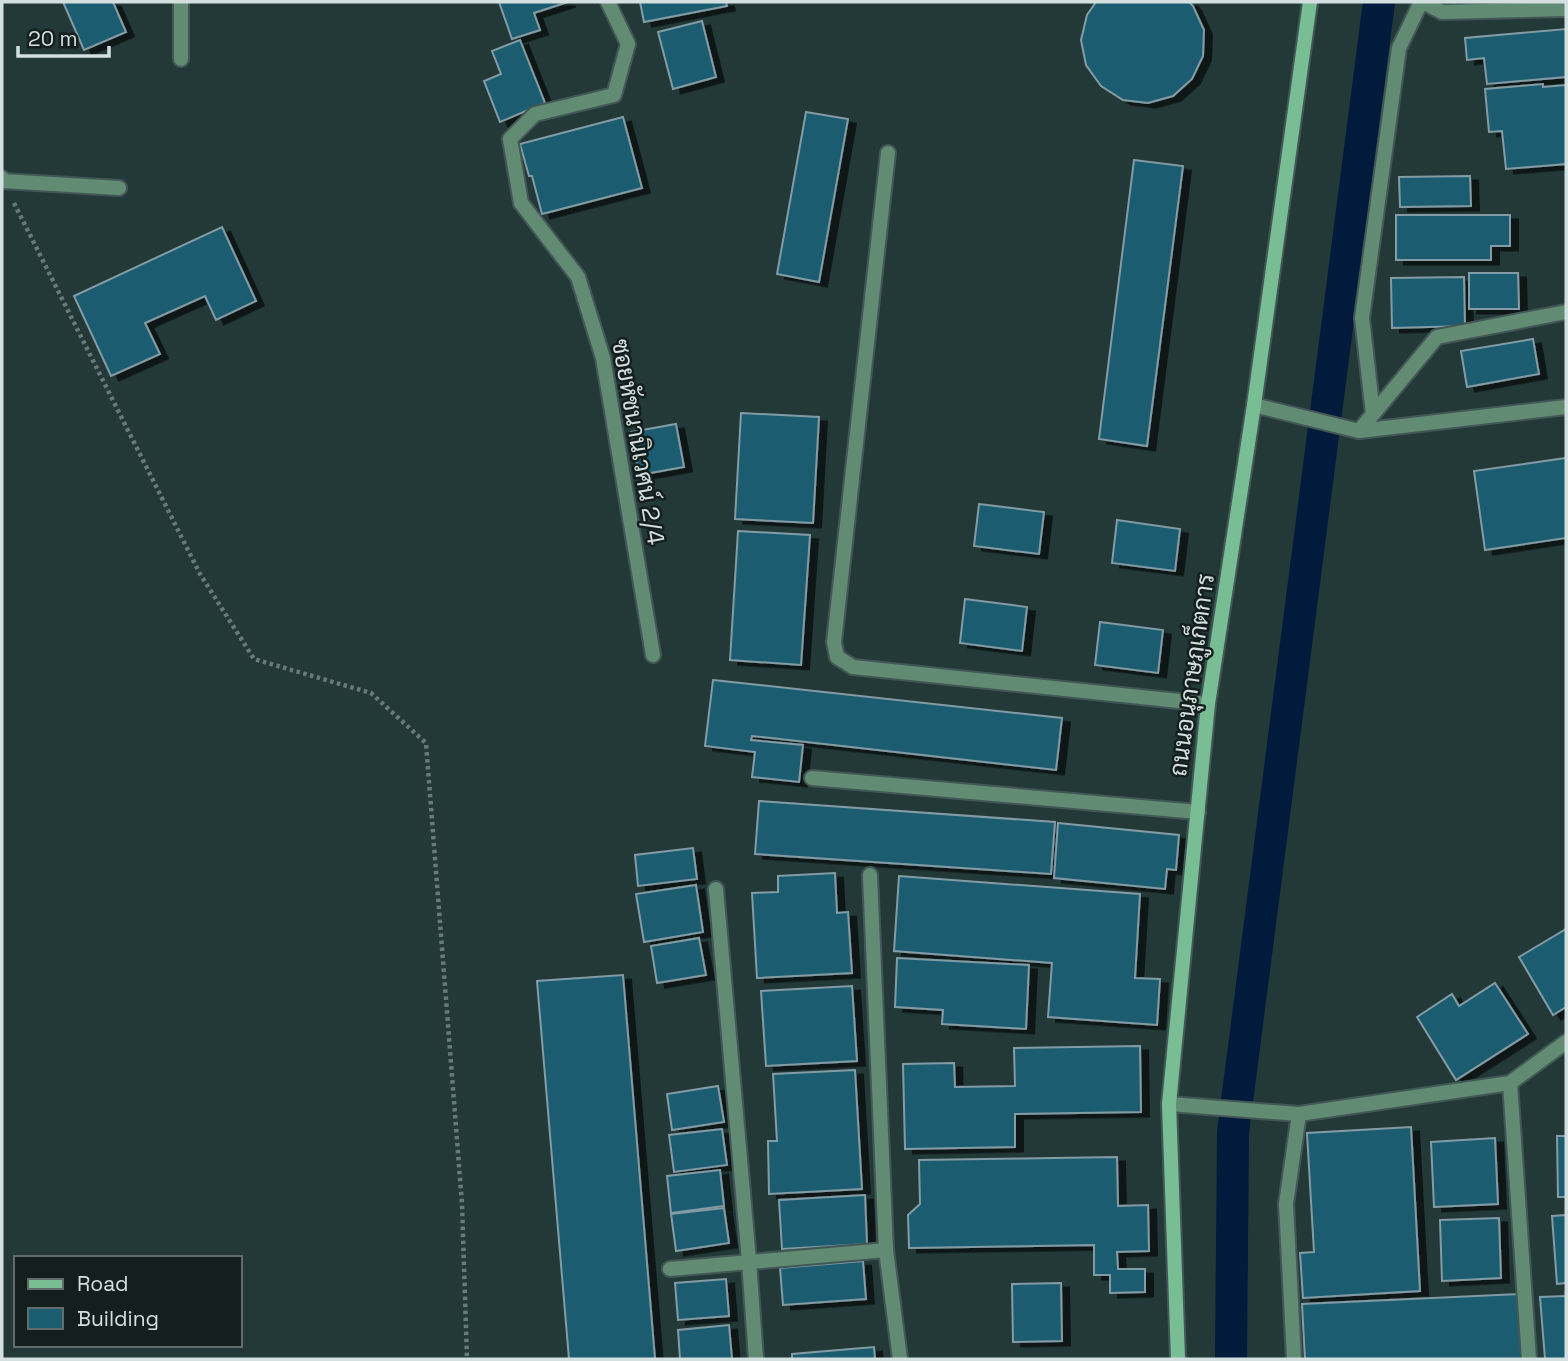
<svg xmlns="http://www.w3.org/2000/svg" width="1568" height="1361" viewBox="0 0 1568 1361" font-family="'Space Grotesk',Sarabun,sans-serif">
  <defs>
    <filter id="shadow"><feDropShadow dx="8" dy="4.5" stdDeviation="0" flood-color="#0009"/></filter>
  </defs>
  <rect width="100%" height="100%" fill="#223938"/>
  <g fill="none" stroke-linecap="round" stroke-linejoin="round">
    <polyline stroke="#021a3c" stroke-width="32" points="1231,1359 1233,1132 1379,2"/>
  </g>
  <g fill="#1a5c70" stroke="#839ba4" stroke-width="2" filter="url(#shadow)">
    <polygon points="63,2 113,2 126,32 84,50"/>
    <polygon points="499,2 568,2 534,13 540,30 512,39"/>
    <polygon points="640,2 726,2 727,6 644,22"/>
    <polygon points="1096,2 1189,2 1193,6 1204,30 1203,56 1192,79 1173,96 1148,103 1123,100 1101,86 1086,65 1081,40 1087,15"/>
    <polygon points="702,21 716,77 673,89 658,32"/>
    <polygon points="1566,29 1566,77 1487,84 1484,58 1467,60 1465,38"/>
    <polygon points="520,40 545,103 500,122 484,81 501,74 492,51"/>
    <polygon points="1543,84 1543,87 1566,85 1566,164 1506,169 1502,131 1489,132 1485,89"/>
    <polygon points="806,112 848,119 819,282 777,274"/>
    <polygon points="623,117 642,188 542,214 532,176 529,176 520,144"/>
    <polygon points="1134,160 1183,166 1147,446 1099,439"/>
    <polygon points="1470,176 1471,206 1400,207 1399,177"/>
    <polygon points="1396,215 1510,215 1510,246 1491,246 1491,260 1396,260"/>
    <polygon points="222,227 256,301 216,320 205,296 145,323 160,354 111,376 74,296"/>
    <polygon points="1469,273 1518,273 1519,309 1469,309"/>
    <polygon points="1464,277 1465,326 1392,328 1391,278"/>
    <polygon points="1533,339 1539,374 1467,387 1461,351"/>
    <polygon points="741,413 819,417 813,523 735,519"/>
    <polygon points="676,424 684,467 639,475 631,432"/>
    <polygon points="1566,458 1566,538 1485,550 1474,471"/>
    <polygon points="979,504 1044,512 1039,554 974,546"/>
    <polygon points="1117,520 1180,529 1175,571 1112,563"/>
    <polygon points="738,531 810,535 801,665 730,660"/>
    <polygon points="965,599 1027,607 1022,651 960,643"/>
    <polygon points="1100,622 1163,630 1158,673 1095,665"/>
    <polygon points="713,680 1062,718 1056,770 752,736 751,740 803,745 799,782 752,777 755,752 705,746"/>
    <polygon points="759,801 1055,822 1051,874 755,854"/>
    <polygon points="1058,823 1179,835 1176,870 1167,869 1165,889 1054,878"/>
    <polygon points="693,848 697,879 638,886 635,855"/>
    <polygon points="835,873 837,913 848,912 852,973 757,978 752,893 778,892 778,876"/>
    <polygon points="899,876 1140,894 1135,978 1160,979 1157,1025 1048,1017 1052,963 894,951"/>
    <polygon points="696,885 703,932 644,942 636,894"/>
    <polygon points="1566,929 1566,1007 1553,1015 1519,957"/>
    <polygon points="699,938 706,975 657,983 651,946"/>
    <polygon points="897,958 1029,965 1026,1029 942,1024 943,1010 895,1007"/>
    <polygon points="623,975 655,1359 569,1359 537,981"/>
    <polygon points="1495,983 1528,1034 1456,1080 1417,1017 1452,994 1459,1006"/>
    <polygon points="852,986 857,1061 766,1066 761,991"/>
    <polygon points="1140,1046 1141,1112 1015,1114 1015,1147 905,1149 903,1064 954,1063 955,1087 1015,1086 1014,1048"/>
    <polygon points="855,1070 862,1189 769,1194 768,1141 777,1141 773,1074"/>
    <polygon points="718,1086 724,1122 672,1130 667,1094"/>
    <polygon points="1411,1127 1420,1291 1303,1298 1300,1253 1314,1252 1307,1133"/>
    <polygon points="722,1129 727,1165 674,1172 669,1135"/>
    <polygon points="1557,1136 1566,1136 1566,1197 1558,1197"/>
    <polygon points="1495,1138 1498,1204 1434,1207 1431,1142"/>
    <polygon points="1117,1157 1118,1206 1148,1205 1149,1251 1117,1252 1118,1269 1145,1269 1145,1292 1110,1293 1110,1275 1094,1275 1094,1245 909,1248 908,1215 920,1204 919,1160"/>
    <polygon points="720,1170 724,1206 671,1213 667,1176"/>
    <polygon points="865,1195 867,1244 782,1249 779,1200"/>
    <polygon points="724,1208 729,1243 676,1251 671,1214"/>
    <polygon points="1566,1215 1566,1283 1557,1284 1552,1216"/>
    <polygon points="1499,1218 1501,1278 1442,1281 1440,1220"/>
    <polygon points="863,1261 866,1299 783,1305 780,1268"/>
    <polygon points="726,1279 729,1316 678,1320 675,1283"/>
    <polygon points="1061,1283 1062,1341 1013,1342 1012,1284"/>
    <polygon points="1519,1294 1522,1359 1305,1359 1302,1304"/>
    <polygon points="1566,1296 1566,1359 1545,1359 1540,1297"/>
    <polygon points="729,1325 732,1359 680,1359 678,1330"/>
    <polygon points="874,1347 875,1359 792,1359 792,1354"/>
  </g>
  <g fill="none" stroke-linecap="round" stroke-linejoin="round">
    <g stroke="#425756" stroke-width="18">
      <polyline id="lane" points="1373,414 1362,318 1399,48 1421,2"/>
    </g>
    <g stroke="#425756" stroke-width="18">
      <g id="street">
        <polyline points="608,2 628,44 614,95 535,114 510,139 521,203 578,277 603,358 653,655"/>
        <polyline points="1423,2 1442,12 1566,9"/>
        <polyline points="181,59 181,2"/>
        <polyline points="888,153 834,642 837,657 853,667 1208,704"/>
        <polyline points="2,178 3,181 119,188"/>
        <polyline points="1254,405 1359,431 1566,407"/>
        <polyline points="1359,431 1437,337 1566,312"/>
        <polyline points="812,778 1198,812"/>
        <polyline points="870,875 886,1250 900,1359"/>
        <polyline points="716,889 749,1261 756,1359"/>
        <polyline points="1510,1083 1529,1359"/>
        <polyline points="1169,1104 1299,1114 1510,1083 1566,1042"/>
        <polyline points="670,1269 886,1250"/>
        <polyline points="1294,1359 1286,1204 1299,1114"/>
      </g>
    </g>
    <g stroke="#425756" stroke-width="18">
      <polyline id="secondary" points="1178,1359 1169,1104 1208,704 1254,405 1310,2"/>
    </g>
    <polyline stroke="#677a79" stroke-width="4.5" stroke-dasharray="3.5 3.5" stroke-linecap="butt" points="14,203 200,574 254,659 371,693 426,743 462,1204 467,1359"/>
    <use href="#lane" stroke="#628b73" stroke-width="14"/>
    <use href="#street" stroke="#628b73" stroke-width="14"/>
    <use href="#secondary" stroke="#79bd95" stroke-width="14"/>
  </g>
  <g text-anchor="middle" stroke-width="5" stroke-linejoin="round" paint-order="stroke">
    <g font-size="24" fill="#d3e0df" stroke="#141e1d">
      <text transform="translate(638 442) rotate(80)" y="8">ซอยหัชนานิเวศน์ 2/4</text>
      <text transform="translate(1192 675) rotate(-82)" y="8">ถนนอนุภาษภูเก็ตการ</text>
    </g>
  </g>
  <rect width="1568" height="1361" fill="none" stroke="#d3e0df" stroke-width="7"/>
  <rect x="14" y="1256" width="228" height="91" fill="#141e1d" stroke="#606c6b" stroke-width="2"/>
  <rect x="28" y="1279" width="35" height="10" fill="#79bd95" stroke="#606c6b" stroke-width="2"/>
  <text x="77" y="1291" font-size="21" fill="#d3e0df">Road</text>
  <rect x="28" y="1308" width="35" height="21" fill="#1a5c70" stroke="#606c6b" stroke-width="2"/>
  <text x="77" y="1326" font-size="21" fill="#d3e0df">Building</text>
  <path d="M18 46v10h91v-10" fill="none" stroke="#d3e0df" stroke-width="3.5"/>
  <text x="28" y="46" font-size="21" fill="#d3e0df" stroke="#141e1d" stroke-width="5" paint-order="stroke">20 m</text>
</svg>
